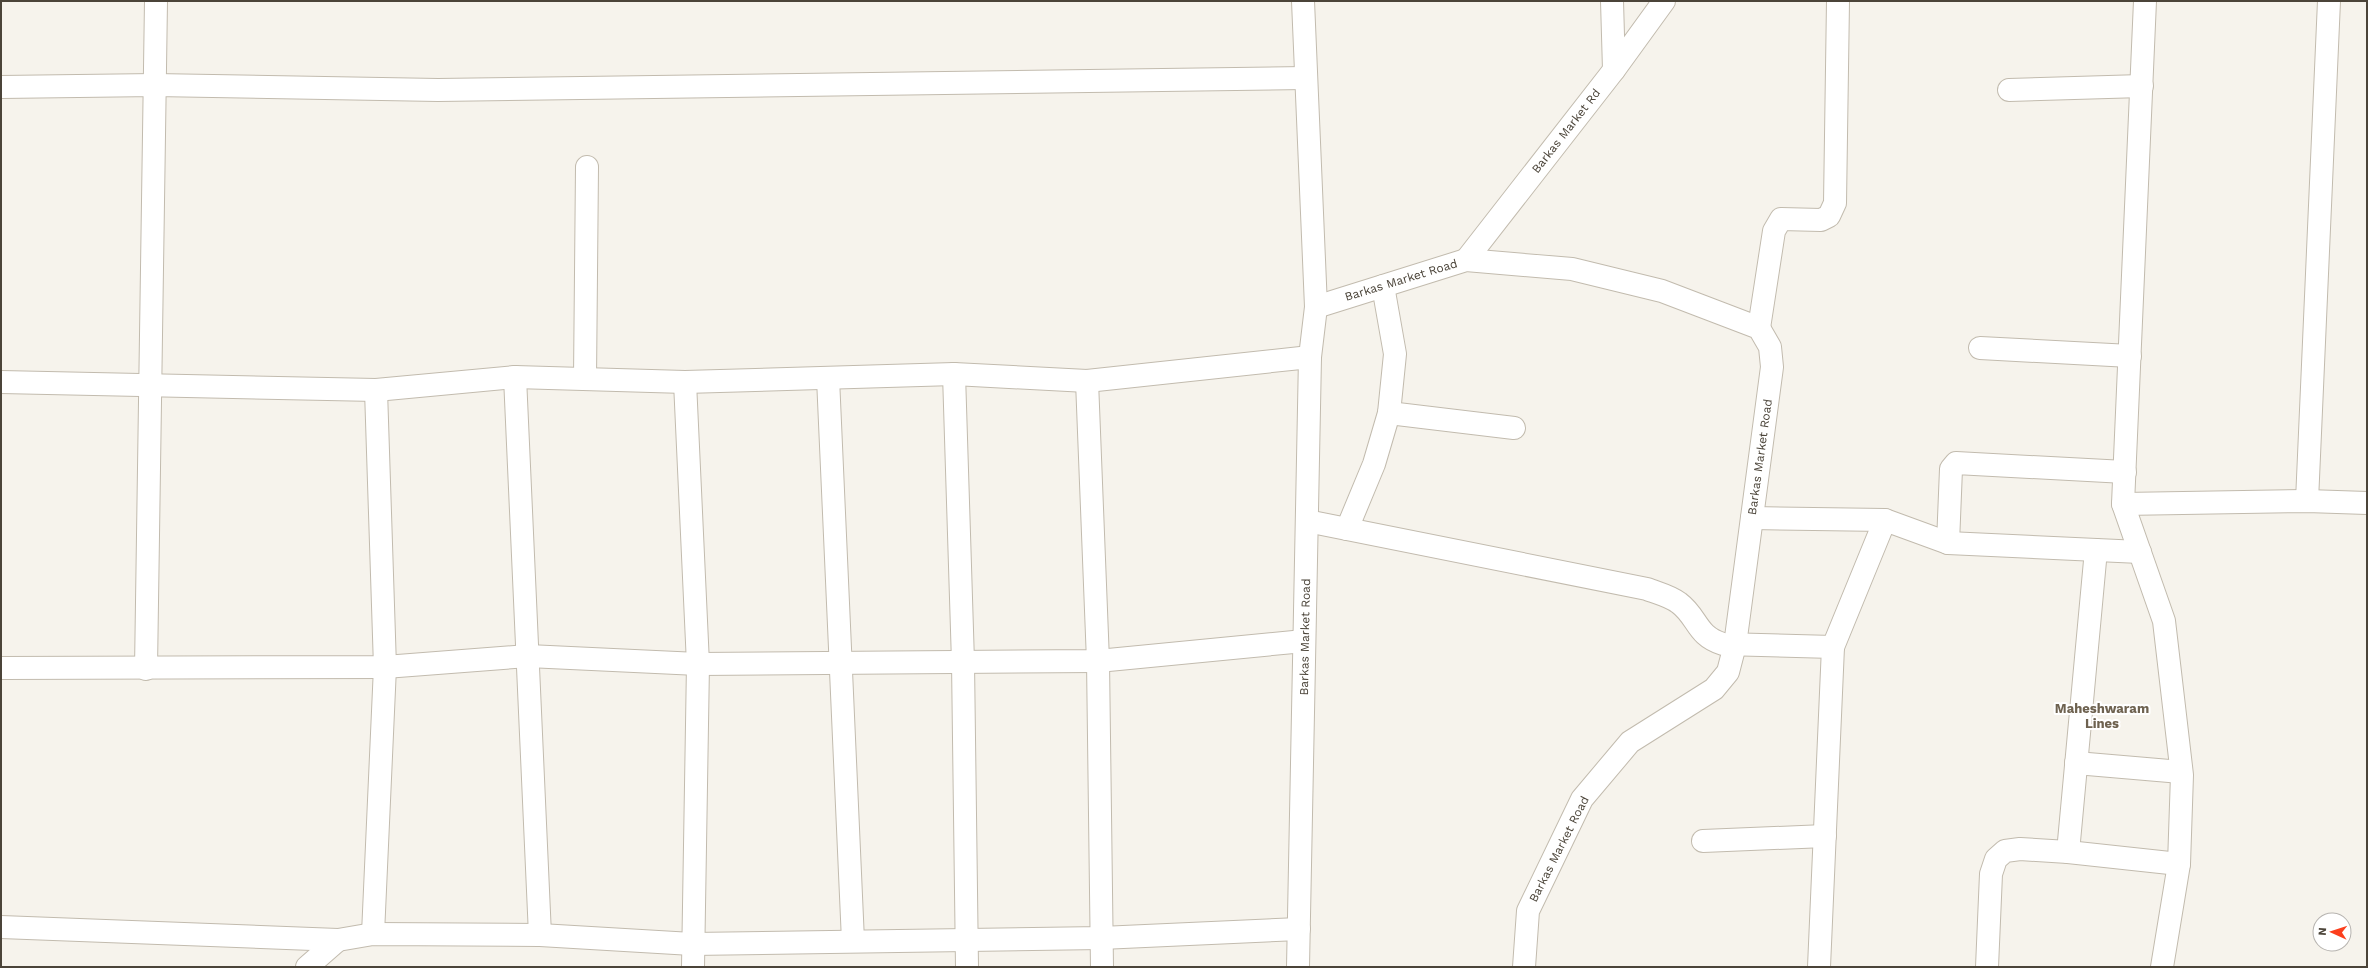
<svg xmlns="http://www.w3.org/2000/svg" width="2368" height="968" viewBox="0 0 2368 968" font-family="'Work Sans',sans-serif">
  <rect width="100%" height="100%" fill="#f6f3ec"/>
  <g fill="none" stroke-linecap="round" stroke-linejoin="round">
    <g stroke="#c2bbae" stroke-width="24">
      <g id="minor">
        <polyline points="1612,1 1614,70"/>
        <polyline points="1,87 155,85 438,90 1305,78"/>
        <polyline points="2009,90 2142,86"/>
        <polyline points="1466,260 1614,70 1664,1"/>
        <polyline points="1316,307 1466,260 1572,269 1662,291 1759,328 1770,347 1772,367 1735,645 1728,672 1714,689 1630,742 1582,799 1528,911 1524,967"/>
        <polyline points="1759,328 1774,231 1781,219 1821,220 1829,216 1835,203 1838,1"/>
        <polyline points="1980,348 2130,356"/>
        <polyline points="954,374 963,662 967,967"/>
        <polyline points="515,377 540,935"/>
        <polyline points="828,378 853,941"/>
        <polyline points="585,379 587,167"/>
        <polyline points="1087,381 1098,661 1102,967"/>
        <polyline points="1,382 376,390 515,377 685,382 954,374 1087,381 1310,357"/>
        <polyline points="685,382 698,664 693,967"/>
        <polyline points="1389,413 1514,428"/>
        <polyline points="2307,501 2329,1"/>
        <polyline points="2123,504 2145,1"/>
        <polyline points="1752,518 1885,520"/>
        <path d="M 1307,521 L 1647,589 C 1657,593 1670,596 1679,603 C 1698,617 1696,636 1723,644 L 1833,647 L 1819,967"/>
        <polyline points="1347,529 1374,464 1389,413 1395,354 1383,286"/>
        <polyline points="1948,543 1951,469 1956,463 2125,472"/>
        <polyline points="1833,647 1885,520 1948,543 2140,552"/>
        <polyline points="1,668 385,667 528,656 698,664 1098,661 1304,641"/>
        <polyline points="146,669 156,1"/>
        <polyline points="2076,763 2181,772"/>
        <polyline points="1703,841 1825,836"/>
        <polyline points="2068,852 2096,550"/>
        <polyline points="1,927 338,940 373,934 540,935 692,944 1101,938 1299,929"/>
        <polyline points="373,934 385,667 376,390"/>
        <polyline points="307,967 338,940"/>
        <polyline points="1298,967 1310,357 1316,307 1303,1"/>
        <polyline points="1987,967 1991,874 1996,859 2005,851 2020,849 2068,852 2179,864"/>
        <polyline points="2162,967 2179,864 2182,775 2164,621 2123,504 2307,501 2367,503"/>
      </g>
    </g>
    <use href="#minor" stroke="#fff" stroke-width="22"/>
  </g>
  <g text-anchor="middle" stroke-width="4" stroke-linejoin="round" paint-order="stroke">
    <g font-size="12" fill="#4b4439" stroke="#fff">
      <text transform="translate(1566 131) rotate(-52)" y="4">Barkas Market Rd</text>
      <text transform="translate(1401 280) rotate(-17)" y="4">Barkas Market Road</text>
      <text transform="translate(1760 457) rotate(-82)" y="4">Barkas Market Road</text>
      <text transform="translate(1305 637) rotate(-89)" y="4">Barkas Market Road</text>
      <text transform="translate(1559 849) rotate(-63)" y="4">Barkas Market Road</text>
    </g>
    <g font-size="13" font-weight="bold" fill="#6e6250" stroke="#fff">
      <text x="2102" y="713">Maheshwaram<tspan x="2102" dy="15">Lines</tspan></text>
    </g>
  </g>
  <rect width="2368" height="968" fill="none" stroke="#4b4439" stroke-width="4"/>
  <g transform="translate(2332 932) rotate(273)"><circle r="19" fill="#ffffff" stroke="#b7b4b0"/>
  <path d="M0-3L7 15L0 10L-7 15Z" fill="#fc3f1d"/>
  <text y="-6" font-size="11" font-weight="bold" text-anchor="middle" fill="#4b4439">N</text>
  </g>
</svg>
